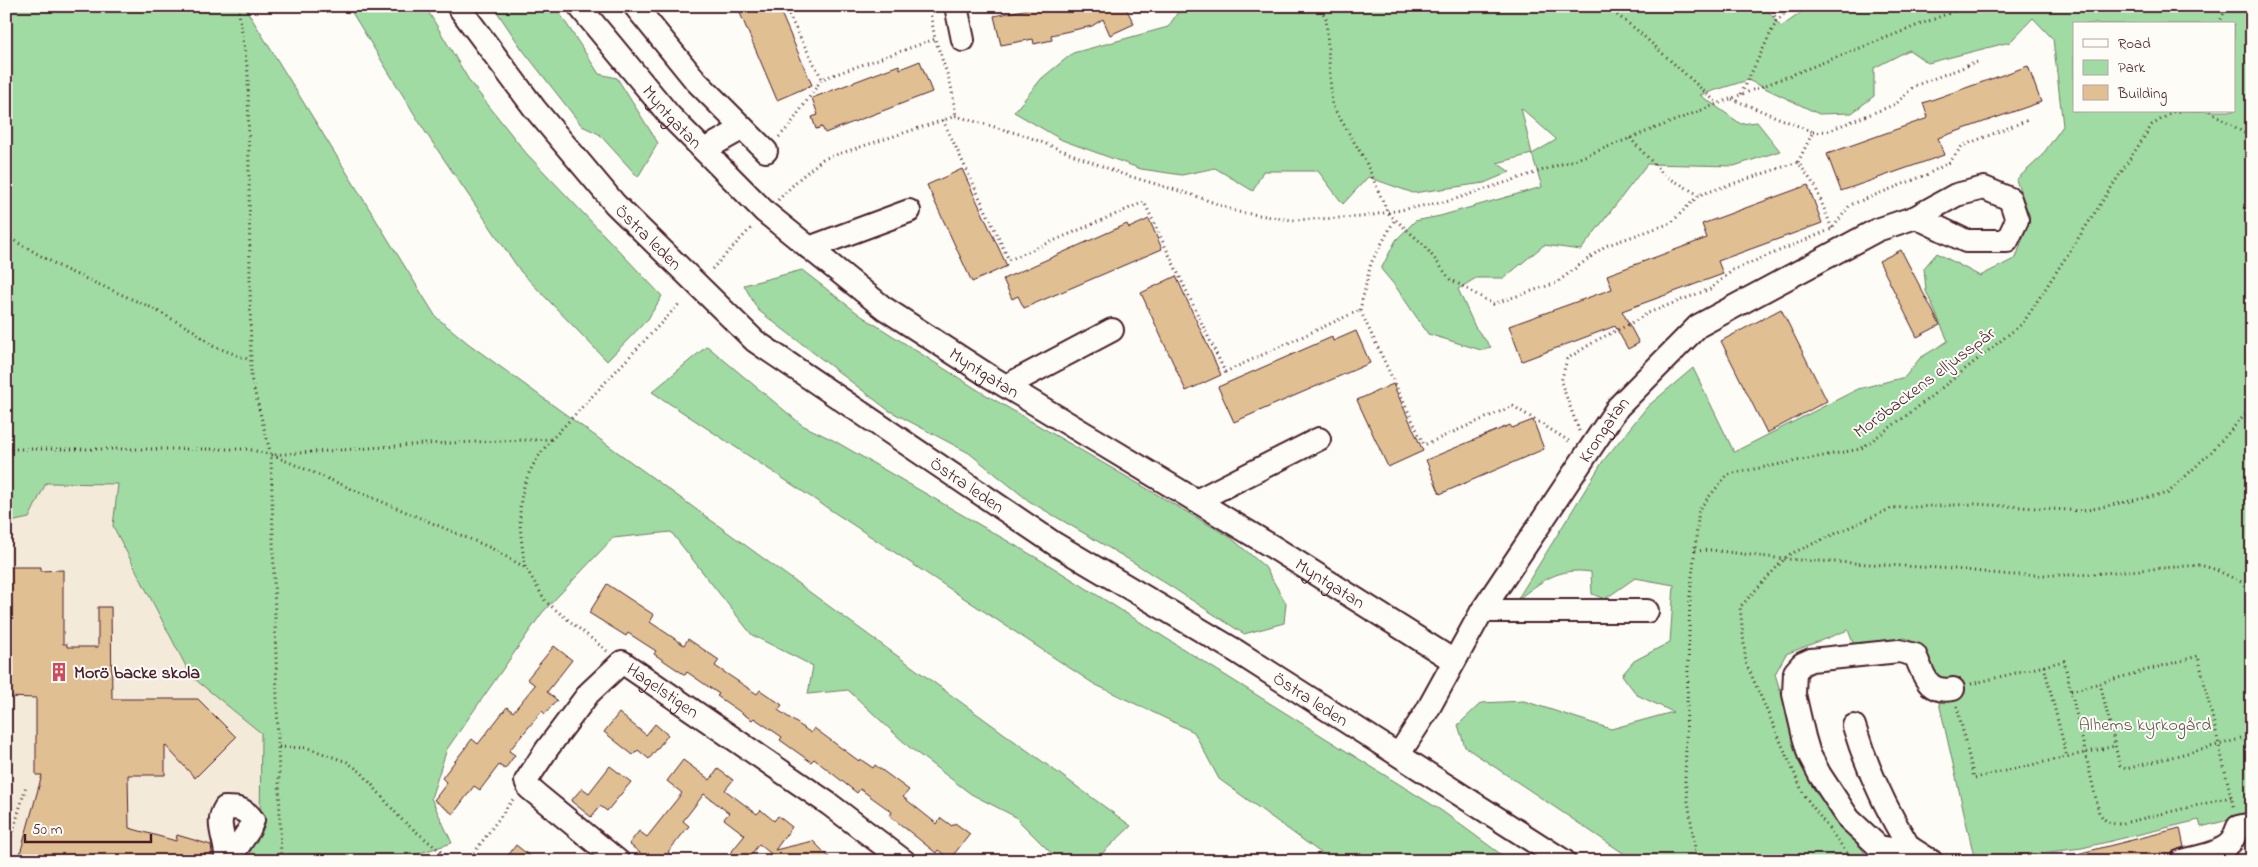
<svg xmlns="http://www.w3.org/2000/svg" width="2258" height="867" viewBox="0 0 2258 867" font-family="'Indie Flower',sans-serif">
  <rect width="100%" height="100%" fill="#fdfcf7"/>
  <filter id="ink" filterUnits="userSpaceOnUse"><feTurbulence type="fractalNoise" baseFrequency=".02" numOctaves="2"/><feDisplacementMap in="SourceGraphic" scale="10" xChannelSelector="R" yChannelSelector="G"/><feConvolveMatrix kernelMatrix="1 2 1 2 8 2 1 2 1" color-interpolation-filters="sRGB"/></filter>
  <g filter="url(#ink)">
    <polygon fill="#f4ead9" points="46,483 118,484 113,526 191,676 261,733 260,828 247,861 6,861 6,523 29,518"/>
    <g fill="#9fdba2" stroke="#747d66" fill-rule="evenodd">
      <polygon points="6,6 244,6 436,317 469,344 1131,826 1094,861 1059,861 1014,816 971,794 909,747 848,690 808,694 813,666 752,635 671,532 613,538 542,613 447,749 431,798 452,843 414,855 411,861 247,861 260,828 261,733 191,676 113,526 118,484 46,483 29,518 6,523"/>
      <polygon points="348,6 425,6 470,82 526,153 662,296 648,319 607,361 521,272 426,133"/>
      <polygon points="493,6 555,6 599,74 617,78 658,143 638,177 599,134 582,126 522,49"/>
      <path d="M 1182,6 L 1764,6 L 1781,27 L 1810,6 L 2252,6 L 2252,814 L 2201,827 L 2199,820 L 2082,848 L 1975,861 L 1933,676 L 1922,646 L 1905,638 L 1855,648 L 1848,630 L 1786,654 L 1775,674 L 1801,757 L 1834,813 L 1871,861 L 1635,861 L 1465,747 L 1458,725 L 1481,703 L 1524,701 L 1611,729 L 1673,712 L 1637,695 L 1622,675 L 1634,661 L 1670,642 L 1674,585 L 1635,578 L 1605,599 L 1592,594 L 1591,572 C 1558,567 1542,581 1517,600 L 1603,461 L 1648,406 L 1693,368 L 1734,452 L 1858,389 L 1905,377 L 1920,358 L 1948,341 L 1926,291 L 1924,268 L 1937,253 L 1980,276 L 2016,258 L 2030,217 L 2016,180 L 2040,158 L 2063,126 L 2053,39 L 2033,18 L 2010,42 L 1928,63 L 1909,50 L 1874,68 L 1874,96 L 1852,113 L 1819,114 L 1748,80 L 1700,95 L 1741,124 L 1757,122 L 1780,151 L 1734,166 L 1647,164 L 1581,250 L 1544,245 L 1504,278 L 1476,278 L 1458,289 L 1475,327 L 1491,347 L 1481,350 L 1428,334 L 1396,287 L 1381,269 L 1396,240 L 1415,221 L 1440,216 L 1542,187 L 1532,154 L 1497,163 L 1510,172 L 1484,183 L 1413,193 L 1368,177 L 1343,204 L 1318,171 L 1263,171 L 1253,191 L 1215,168 L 1182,175 L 1141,169 L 1062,140 L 1014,112 L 1042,78 L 1073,53 L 1168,27 ZM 2074,24 L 2234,24 L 2234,111 L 2074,111 ZM 1521,108 L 1556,139 L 1556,140 L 1532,154 Z"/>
      <polygon points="802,270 860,315 981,392 1230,537 1265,567 1286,603 1284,623 1244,634 1133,562 1029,501 969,453 888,410 758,310 744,285"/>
      <polygon points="707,346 802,425 833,440 1049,565 1442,811 1510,861 1332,861 1219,779 1194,732 1094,684 652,392"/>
    </g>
    <g fill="#e0bf92" stroke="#4a1f2b">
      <polygon points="737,6 778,6 812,85 777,100"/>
      <polygon points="1042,6 1125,6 1134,24 1110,35 1103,19 1092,26 1051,35 1052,40 1034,44 1033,39 1001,45 994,16"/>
      <polygon points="920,61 932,92 825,133 822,127 816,129 812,117 818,115 812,98 899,65 900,69"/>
      <polygon points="2028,66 2041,102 1938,138 1944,155 1841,191 1827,154 1928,118 1923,103"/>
      <polygon points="962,169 1007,266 972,282 927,185"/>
      <polygon points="1808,185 1822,223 1718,261 1723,274 1622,311 1639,343 1628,349 1615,326 1522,361 1509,326 1612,289 1607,275 1707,238 1702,224"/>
      <polygon points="1149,219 1162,249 1024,308 1018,296 1012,299 1003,279 1127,224 1129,228"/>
      <polygon points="1901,250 1940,325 1917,337 1879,261"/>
      <polygon points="1176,276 1221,375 1186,391 1141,293"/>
      <polygon points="1781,309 1827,401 1767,433 1721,341"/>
      <polygon points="1356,331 1370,363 1234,422 1218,387 1332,337 1333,341"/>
      <polygon points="1393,384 1423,451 1388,467 1357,400"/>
      <polygon points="1533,420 1544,449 1440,494 1426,460 1510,425 1512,428"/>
      <polygon points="8,567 41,567 41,571 63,570 63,644 67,644 67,647 98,647 98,607 111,607 112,699 198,699 236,737 195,778 165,745 165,775 128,775 129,828 176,841 177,835 211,845 213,861 18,861 42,775 36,775 36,698 6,697"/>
      <polygon points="607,584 654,615 650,622 684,645 688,639 719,660 715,666 757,694 760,690 782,705 778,710 811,733 814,728 859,761 860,759 873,768 875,765 909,790 903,797 937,824 941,818 952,826 955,823 970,834 950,859 938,850 936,853 890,816 892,812 860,789 857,793 814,759 811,762 780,740 782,737 754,718 752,720 717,696 719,694 687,672 685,675 654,654 656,651 628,633 626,636 589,613"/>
      <polygon points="554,646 572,660 547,692 557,700 545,714 542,711 509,751 515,755 505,769 499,765 480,790 474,786 453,814 434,800 447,783 442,778 472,739 478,744 507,707 513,712 535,685 527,679"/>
      <polygon points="619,713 646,735 655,724 668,735 649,759 638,750 633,755 604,732"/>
      <polygon points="683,760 710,780 718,769 733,780 725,790 757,814 761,810 774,821 778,816 792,827 775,850 813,841 833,861 780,861 759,844 746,861 724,861 745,835 724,819 729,813 704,794 683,821 689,826 668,852 678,861 650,861 629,844 639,831 647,837 682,793 667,781"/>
      <polygon points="610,766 631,782 607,811 600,806 591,817 571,801 582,788 589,793"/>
      <polygon points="2180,828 2184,847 2173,851 2169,861 2070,861 2069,856"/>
      <polygon points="516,845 536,861 504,861"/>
    </g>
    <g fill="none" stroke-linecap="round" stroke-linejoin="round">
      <g stroke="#4a1f2b" stroke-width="26">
        <g id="minor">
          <path id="s1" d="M 458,6 L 535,109 L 615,204 L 755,341 L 1055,544 L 1236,651 L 1564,861"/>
          <path id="s2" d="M 579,6 L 670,116 L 765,212 L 884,308 L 989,376 L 1273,547 L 1454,661"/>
          <polyline points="635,6 696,81 766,151"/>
          <polyline points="956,6 963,40"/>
          <polyline points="704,150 743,128"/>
          <polyline points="809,248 909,211"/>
          <polyline points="1006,386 1112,330"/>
          <polyline points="1196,501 1319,439"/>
          <polyline points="1482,611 1647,611"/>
          <path d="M 1854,726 C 1867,769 1886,809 1909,847"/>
          <path id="s3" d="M 1399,754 L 1427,711 L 1482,611 L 1618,407 L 1698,326 L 1877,230 L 1916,217 L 1956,195 L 1984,188 L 2010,199 L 2017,220 L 2007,241 L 1966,241 L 1916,217"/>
          <path d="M 226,861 C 228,842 214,825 225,808 C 238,808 244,808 253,820 L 249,830 L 228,861"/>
          <path id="s4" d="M 618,861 L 529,788 L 526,781 L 547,749 L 589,693 L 622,662 L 829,804 L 904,861"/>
          <path d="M 1931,861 L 1909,847 L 1891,849 L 1879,847 L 1849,819 L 1820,775 L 1809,754 L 1804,737 L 1794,694 L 1795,672 L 1802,664 L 1811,660 L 1899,651 L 1915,655 C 1924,674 1926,694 1953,689"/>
          <path d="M 2182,861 C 2197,857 2220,854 2231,842 C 2234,838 2236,832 2238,827 L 2252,824"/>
        </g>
      </g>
      <g stroke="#4a1f2b" stroke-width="3" stroke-dasharray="1 4" stroke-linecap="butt">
        <polyline points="238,6 248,73 251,378 271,455 281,861"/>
        <polyline points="784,6 822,79"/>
        <polyline points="929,6 935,39 951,85 956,116"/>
        <polyline points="1317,6 1326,17 1332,105 1365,160 1388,213 1424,245 1450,279 1493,304 1556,283 1605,246 1671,223 1699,195 1798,162"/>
        <polyline points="1605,6 1637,30 1718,104"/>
        <polyline points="1772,6 1776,21"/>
        <polyline points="2219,24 2227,6"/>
        <polyline points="1741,94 1776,22 1792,6"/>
        <polyline points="1732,99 1813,132 1798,162 1815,186 1833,231"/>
        <polyline points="2210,111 2252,138"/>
        <polyline points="943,120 1009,260 1144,202 1225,372 1360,310 1424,445 1513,406 1572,443"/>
        <polyline points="1813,132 1827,131 1896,104 1914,86 1980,61"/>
        <polyline points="779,137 790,125 822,79 935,39"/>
        <polyline points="1630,138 1664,175 1699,195"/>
        <polyline points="778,200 799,179 823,159 956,116 1026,136 1122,174 1196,196 1238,212 1292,220 1362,217 1449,201 1577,159 1967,6"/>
        <polyline points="6,236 66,270 150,307 194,331 213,346 250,360"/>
        <polyline points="712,269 753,226"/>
        <polyline points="1360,310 1371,263 1395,219"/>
        <polyline points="1579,431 1561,382 1567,359 1597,340 1634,322 1648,313 1710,289 1733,270 1832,229 1850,205 1926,175 1950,162 1962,146 2028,120"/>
        <polyline points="6,449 248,449 271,455 425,444 552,439"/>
        <polyline points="272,455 491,548 526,568 546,602 607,651"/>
        <polyline points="1695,551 1711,550 1784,559 1955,569 2011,575 2079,575 2200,565 2214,569 2252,587"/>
        <path d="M 525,567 C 517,512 514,483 552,439 L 680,303"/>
        <polyline points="2044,666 2067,757"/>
        <polyline points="2252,674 2247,676 2252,697"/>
        <polyline points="2100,683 2120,766 2126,769 2252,736"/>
        <path d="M 1971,684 L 2064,661 L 2099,812 C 2105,822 2109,824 2120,824 L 2231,797"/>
        <polyline points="2071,691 2198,656 2234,809"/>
        <polyline points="1957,706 1974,778 2115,746"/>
        <polyline points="279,747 308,748 347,762 361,772 401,819 452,861"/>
        <polyline points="6,856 26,786"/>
        <polyline points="468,861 514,798"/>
        <polyline points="1697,861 1685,781 1690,596 1699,509 1728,474 1860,449 1914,410 2023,323 2152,125 2173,112 2182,111"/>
        <polyline points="1853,861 1804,795 1746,663 1740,607 1788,555 1892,508 1975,504 2083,511 2168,493 2211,452 2252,407"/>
      </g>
      <use href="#minor" stroke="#fdfcf7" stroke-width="22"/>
    </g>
  </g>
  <defs>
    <g id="building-bare" transform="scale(1.5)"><path d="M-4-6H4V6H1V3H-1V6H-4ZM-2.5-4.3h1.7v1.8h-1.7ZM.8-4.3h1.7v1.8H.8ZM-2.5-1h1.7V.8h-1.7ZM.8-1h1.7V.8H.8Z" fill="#d1495b" stroke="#fdfcf7" stroke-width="2.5" paint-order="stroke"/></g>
  </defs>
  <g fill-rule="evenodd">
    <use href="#building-bare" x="59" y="672"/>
  </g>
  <g text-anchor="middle" stroke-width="4" stroke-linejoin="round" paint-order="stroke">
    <g font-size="18" fill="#4a1f2b" stroke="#fdfcf7">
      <text dy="6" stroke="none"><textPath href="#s2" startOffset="145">Myntgatan</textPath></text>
      <text dy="6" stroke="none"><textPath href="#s1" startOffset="300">Östra leden</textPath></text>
      <text dy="6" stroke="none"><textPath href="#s2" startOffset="550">Myntgatan</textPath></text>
      <text transform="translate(1924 382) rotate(-37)" y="6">Moröbackens elljusspår</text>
      <text dy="6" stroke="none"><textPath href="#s3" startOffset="384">Krongatan</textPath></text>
      <text dy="6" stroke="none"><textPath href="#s1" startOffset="705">Östra leden</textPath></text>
      <text dy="6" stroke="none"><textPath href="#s2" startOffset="955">Myntgatan</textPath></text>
      <text dy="6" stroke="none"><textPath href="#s4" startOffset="326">Hagelstigen</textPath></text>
      <text dy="6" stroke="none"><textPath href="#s1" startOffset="1110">Östra leden</textPath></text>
    </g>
    <g font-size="18" font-weight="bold" fill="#4a1f2b" stroke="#fdfcf7" text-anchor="start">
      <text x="74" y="678">Morö backe skola</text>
    </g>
    <g font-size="18" fill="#64574f" stroke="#fdfcf7">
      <text x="2145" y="730">Alhems kyrkogård</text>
    </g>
  </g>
  <rect width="2258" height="867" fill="none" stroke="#fdfcf7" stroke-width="25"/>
  <rect x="12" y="12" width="2233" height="842" fill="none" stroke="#4a1f2b" stroke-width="2" filter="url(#ink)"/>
  <rect x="2073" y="22" width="162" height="90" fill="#fdfcf7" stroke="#b5a4a5"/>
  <rect x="2083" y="39" width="25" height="8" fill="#fdfcf7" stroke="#b5a4a5"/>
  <text x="2118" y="48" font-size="15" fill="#4a1f2b">Road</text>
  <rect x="2083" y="60" width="25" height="15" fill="#9fdba2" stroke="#b5a4a5"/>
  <text x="2118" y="72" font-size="15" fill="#4a1f2b">Park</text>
  <rect x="2083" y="85" width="25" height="15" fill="#e0bf92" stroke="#b5a4a5"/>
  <text x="2118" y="98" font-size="15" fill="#4a1f2b">Building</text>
  <path d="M25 834v8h126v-8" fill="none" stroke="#4a1f2b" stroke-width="2.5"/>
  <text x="32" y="834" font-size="15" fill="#4a1f2b" stroke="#fdfcf7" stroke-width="4" paint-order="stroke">50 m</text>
</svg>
